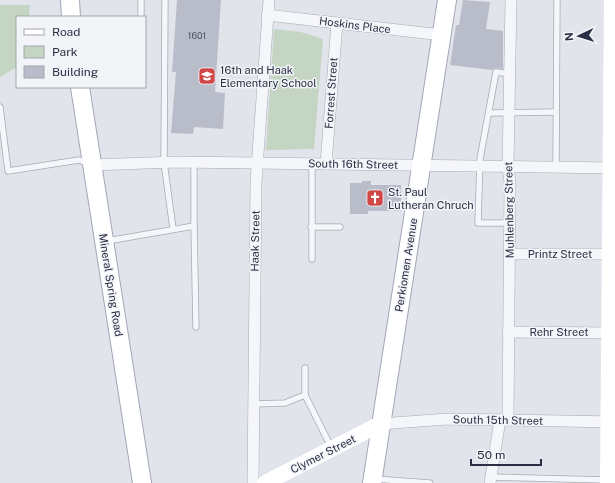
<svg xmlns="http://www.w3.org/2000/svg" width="615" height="483" viewBox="0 0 615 483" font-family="'Public Sans',sans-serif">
  <rect width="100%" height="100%" fill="#e2e4eb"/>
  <g fill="#c5d5c3">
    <polygon points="0,5 30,5 29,17 17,17 17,67 0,77"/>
    <polygon points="274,29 301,32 323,39 314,149 266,150"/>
  </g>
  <g fill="#b9bdc9">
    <polygon points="177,0 221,0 215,92 225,93 223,129 194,127 193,134 171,133 176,72 172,72"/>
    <polygon points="463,0 490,2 486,29 503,31 503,69 495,68 492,70 450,65 456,25 459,25"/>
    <polygon points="362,181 371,181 371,185 401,185 401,211 368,211 368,214 350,214 350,183 362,183"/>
  </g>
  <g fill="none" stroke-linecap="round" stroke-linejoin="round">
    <g stroke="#a7aab6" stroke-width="7">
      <g id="lane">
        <polyline points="141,0 141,17"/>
        <polyline points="165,0 164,162 173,229"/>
        <polyline points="0,107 8,171 79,160 89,164"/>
        <polyline points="489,113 555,112"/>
        <polyline points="194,162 194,226 196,327"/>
        <polyline points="556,167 557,0"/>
        <polyline points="510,223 478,223 480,159 496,72 510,74"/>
        <polyline points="311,227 340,227"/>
        <polyline points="107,241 194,226"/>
        <polyline points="312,259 312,164"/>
        <polyline points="305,368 305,395 331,447"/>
        <polyline points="254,404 285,403 305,395"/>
        <polyline points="491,477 607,480"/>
        <polyline points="375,479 430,483"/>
      </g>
    </g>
    <g stroke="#a7aab6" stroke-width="12">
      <g id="street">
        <polyline points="267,15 442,35"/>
        <polyline points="326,164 337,23"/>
        <polyline points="92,165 175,162 615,168"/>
        <polyline points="510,254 610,254"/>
        <polyline points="508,332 609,333"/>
        <polyline points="508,420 510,183 508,166 511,0"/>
        <polyline points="380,424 447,419 615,422"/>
        <polyline points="253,483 256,182 269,0"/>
        <polyline points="490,483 500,420"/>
      </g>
    </g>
    <g stroke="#a1a7b7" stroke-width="20">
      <g id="primary">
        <polyline points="70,0 71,17"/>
        <polyline points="80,87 142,483"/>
        <polyline points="372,483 447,0"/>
      </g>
    </g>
    <use href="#lane" stroke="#f5f6f9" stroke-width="5.5"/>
    <use href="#street" stroke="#f5f6f9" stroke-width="11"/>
    <g stroke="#fff" stroke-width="16">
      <polyline points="265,483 380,424"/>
      <polyline points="608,483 612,0"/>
    </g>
    <use href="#primary" stroke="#fff" stroke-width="18"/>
  </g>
  <defs>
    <g id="school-square" transform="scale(0.9)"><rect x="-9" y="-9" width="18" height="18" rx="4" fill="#d14646" stroke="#f2f4f8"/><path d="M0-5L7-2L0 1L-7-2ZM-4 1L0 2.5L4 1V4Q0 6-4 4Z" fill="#fff"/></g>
    <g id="church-square" transform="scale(0.9)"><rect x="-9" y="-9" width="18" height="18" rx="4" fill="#d14646" stroke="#f2f4f8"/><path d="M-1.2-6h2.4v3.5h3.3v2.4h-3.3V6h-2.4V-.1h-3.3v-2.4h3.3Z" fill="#fff"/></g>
  </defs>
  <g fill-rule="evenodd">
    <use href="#school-square" x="207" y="76"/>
    <use href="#church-square" x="375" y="198"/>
  </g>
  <g text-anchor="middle" stroke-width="3" stroke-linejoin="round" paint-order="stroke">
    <g font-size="9" fill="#4e5265">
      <text x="197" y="39">1601</text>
    </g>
    <g font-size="11" fill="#2a2f44" stroke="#f2f4f8">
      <text transform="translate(355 25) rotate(7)" y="4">Hoskins Place</text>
      <text transform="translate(331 93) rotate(-86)" y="4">Forrest Street</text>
      <text transform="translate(353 164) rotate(1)" y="4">South 16th Street</text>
      <text transform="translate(509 210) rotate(-91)" y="4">Muhlenberg Street</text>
      <text transform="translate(255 241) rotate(-89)" y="4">Haak Street</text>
      <text x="560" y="258">Printz Street</text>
      <text transform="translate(406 265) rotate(-81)" y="4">Perkiomen Avenue</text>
      <text transform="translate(111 285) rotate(81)" y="4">Mineral Spring Road</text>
      <text x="559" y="336">Rehr Street</text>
      <text transform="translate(498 420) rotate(1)" y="4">South 15th Street</text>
      <text transform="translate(323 454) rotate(-27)" y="4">Clymer Street</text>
    </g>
    <g font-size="11" fill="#2a2f44" stroke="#f2f4f8" text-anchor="start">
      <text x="220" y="74">16th and Haak<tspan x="220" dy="13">Elementary School</tspan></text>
      <text x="388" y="196">St. Paul<tspan x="388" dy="13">Lutheran Chruch</tspan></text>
    </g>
  </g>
  <rect x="16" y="16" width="130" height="72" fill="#f2f4f8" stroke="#a2a5b0"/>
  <rect x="24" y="29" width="20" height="6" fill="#ffffff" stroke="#a2a5b0"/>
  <text x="52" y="36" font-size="12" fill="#2a2f44">Road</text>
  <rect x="24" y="46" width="20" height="12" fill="#c5d5c3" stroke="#a2a5b0"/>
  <text x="52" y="56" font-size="12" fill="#2a2f44">Park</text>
  <rect x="24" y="66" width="20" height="12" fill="#b9bdc9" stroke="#a2a5b0"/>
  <text x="52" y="76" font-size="12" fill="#2a2f44">Building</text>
  <g transform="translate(579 36) rotate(266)" stroke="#f2f4f8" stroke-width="3" paint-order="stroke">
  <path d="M0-3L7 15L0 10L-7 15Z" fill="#2a2f44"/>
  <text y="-6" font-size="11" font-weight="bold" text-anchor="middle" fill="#2a2f44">N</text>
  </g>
  <path d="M471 459v6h70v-6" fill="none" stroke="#2a2f44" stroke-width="2"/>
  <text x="477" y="459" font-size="12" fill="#2a2f44" stroke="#f2f4f8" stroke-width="3" paint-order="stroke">50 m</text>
</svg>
